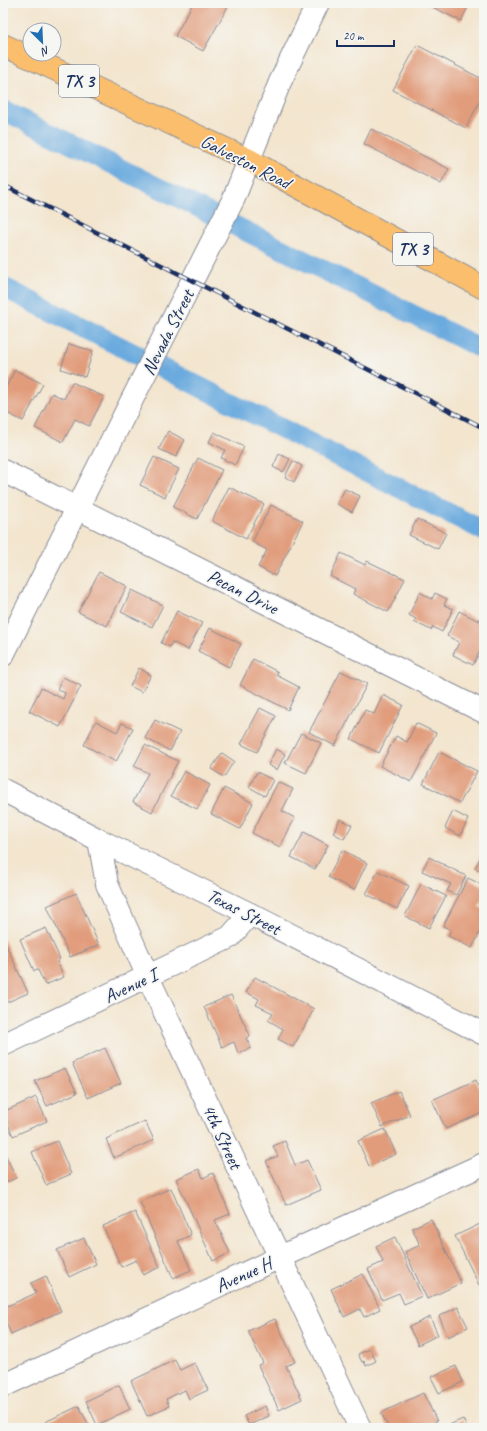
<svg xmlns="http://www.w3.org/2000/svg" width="487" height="1431" viewBox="0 0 487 1431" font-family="Caveat,sans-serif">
  <rect width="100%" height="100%" fill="#f6f6f2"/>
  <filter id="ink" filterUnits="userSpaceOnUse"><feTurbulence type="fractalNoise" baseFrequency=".025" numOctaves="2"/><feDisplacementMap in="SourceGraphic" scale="8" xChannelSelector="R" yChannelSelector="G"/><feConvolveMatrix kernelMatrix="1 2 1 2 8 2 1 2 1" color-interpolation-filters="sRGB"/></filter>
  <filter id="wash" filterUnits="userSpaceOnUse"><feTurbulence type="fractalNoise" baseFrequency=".012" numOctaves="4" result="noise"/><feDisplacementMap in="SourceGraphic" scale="16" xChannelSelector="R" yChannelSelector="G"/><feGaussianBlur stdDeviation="0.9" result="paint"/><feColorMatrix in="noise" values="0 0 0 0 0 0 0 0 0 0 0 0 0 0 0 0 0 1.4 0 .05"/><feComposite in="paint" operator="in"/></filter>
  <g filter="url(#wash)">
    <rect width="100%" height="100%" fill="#f3e5ce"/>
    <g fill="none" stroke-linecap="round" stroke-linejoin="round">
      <g stroke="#6baade" stroke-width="20">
        <polyline points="3,110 484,350"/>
        <polyline points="3,287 484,531"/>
      </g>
    </g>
    <g id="blocks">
      <g fill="#e19c7c">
        <polygon points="193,3 230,3 203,51 175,36"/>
        <polygon points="424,3 470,3 461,21"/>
        <polygon points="417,45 484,80 484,93 466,128 393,90"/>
        <polygon points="371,129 449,169 441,184 364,144"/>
        <polygon points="69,344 93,351 85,377 61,369"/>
        <polygon points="15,370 43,384 23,421 3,411 3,393"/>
        <polygon points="72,382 104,397 89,426 75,419 63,442 35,428 52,393 64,399"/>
        <polygon points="168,431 185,440 176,457 159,449"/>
        <polygon points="214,432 244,447 235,465 221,458 225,450 209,442"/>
        <polygon points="279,454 290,459 283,472 273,467"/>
        <polygon points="154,457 179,469 165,497 140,485"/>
        <polygon points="198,458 222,470 197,519 173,507"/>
        <polygon points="293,461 302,466 294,482 285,477"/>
        <polygon points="229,487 264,504 246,539 212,521"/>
        <polygon points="345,489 360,496 352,512 337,504"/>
        <polygon points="271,505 303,521 275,576 258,567 267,550 252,542"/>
        <polygon points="417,519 446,533 438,549 409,535"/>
        <polygon points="341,553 365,565 367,561 405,579 388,612 353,594 355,589 330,576"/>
        <polygon points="99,572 127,586 107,626 78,612"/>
        <polygon points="132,590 163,605 152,627 121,612"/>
        <polygon points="420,592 432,599 435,593 447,599 444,605 453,609 442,632 433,627 431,630 414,622 416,619 409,615"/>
        <polygon points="177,611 202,623 188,650 172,642 170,647 161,643"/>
        <polygon points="459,611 479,621 481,616 484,618 484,643 473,665 453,655 459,642 447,636"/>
        <polygon points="210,628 241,644 229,667 198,651"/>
        <polygon points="253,659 278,672 276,675 299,687 288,710 240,685"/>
        <polygon points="139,668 151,675 142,692 130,686"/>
        <polygon points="341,671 367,684 335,746 309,732"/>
        <polygon points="63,677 81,686 60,727 29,711 41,688 63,699 65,693 57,689"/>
        <polygon points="383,695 403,705 379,753 351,739 365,710 374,714"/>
        <polygon points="260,708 276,716 257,752 241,744"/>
        <polygon points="155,720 180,732 170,751 145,738"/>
        <polygon points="96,721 117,732 122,723 133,728 116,762 84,745"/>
        <polygon points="416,723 436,733 411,782 380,766 396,736 407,742"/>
        <polygon points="301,733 321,743 306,773 285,763"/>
        <polygon points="145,745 178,761 152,812 133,802 148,773 134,766"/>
        <polygon points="276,749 285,754 277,770 268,765"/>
        <polygon points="439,752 477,771 460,803 423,784"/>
        <polygon points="222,753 234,761 224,777 211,769"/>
        <polygon points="184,771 210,785 197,809 171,796"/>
        <polygon points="257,772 273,780 265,796 249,787"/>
        <polygon points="278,782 293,789 282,811 295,818 280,847 252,833"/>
        <polygon points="224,788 253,803 240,829 211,814"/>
        <polygon points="453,811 468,819 460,836 445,828"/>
        <polygon points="340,819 352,825 344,839 333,833"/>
        <polygon points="304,832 328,845 315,869 291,857"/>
        <polygon points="342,850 367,863 354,890 328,877"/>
        <polygon points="484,850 484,873 475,868"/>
        <polygon points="429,857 466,876 456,895 447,891 451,884 422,871"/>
        <polygon points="378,871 409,886 397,909 366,894"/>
        <polygon points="468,878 484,886 484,896 479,906 484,908 484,925 472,948 448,936 451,930 443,926"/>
        <polygon points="421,884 446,896 429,928 405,916"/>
        <polygon points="76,893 99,945 70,957 47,906"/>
        <polygon points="46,928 60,959 57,961 64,977 45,985 38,970 34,971 20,939"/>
        <polygon points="3,938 28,993 3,1004"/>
        <polygon points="255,977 314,1009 293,1047 278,1039 283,1029 268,1020 273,1013 256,1005 259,999 246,992"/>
        <polygon points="231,995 250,1036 246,1038 251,1048 238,1053 234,1042 222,1047 204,1007"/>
        <polygon points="105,1048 121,1083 88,1098 72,1063"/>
        <polygon points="65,1068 77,1093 47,1106 35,1081"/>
        <polygon points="476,1080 484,1098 484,1112 446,1129 432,1100"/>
        <polygon points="399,1091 410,1115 382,1127 371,1103"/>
        <polygon points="36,1097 47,1121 13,1136 3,1112"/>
        <polygon points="145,1121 154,1140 114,1158 106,1139"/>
        <polygon points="385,1129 396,1154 369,1166 358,1141"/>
        <polygon points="57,1141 71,1174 46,1185 32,1152"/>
        <polygon points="285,1141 295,1165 307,1160 321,1190 286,1205 266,1161 278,1156 273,1146"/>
        <polygon points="6,1156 16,1178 3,1184 3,1157"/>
        <polygon points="199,1169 203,1178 213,1173 230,1214 215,1220 230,1253 213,1261 176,1179"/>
        <polygon points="171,1188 191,1235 178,1241 191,1270 173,1278 140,1202"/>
        <polygon points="135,1212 160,1267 143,1275 136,1260 121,1267 103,1226"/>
        <polygon points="431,1219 461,1283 427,1299 405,1252 420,1245 412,1228"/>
        <polygon points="480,1224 484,1233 484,1283 479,1285 455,1236"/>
        <polygon points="395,1237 422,1296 404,1304 399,1293 382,1300 368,1269 383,1262 376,1246"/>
        <polygon points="84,1238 96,1264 69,1277 57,1250"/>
        <polygon points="363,1274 380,1309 364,1317 360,1309 344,1317 331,1289"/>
        <polygon points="46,1276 61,1311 11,1334 3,1315 3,1308 36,1293 31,1283"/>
        <polygon points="458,1307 468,1327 448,1337 439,1316"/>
        <polygon points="430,1317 438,1335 418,1345 409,1327"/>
        <polygon points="275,1319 295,1362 286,1366 302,1399 279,1410 258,1365 263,1363 248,1331"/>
        <polygon points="370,1349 376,1361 366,1366 364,1361 362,1362 358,1354"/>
        <polygon points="175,1360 180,1370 195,1363 208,1390 189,1399 185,1390 166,1399 169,1406 147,1416 131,1381"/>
        <polygon points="456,1366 463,1382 439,1393 431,1377"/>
        <polygon points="119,1385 130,1409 97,1425 86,1401"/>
        <polygon points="423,1393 437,1421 422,1428 389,1428 381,1413"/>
        <polygon points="79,1406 90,1428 48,1428 45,1422"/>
        <polygon points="265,1406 269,1416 249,1425 244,1416"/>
        <polygon points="463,1419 467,1428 442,1428"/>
      </g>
    </g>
  </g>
  <g filter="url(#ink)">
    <use href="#blocks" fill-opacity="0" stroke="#878a96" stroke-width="1"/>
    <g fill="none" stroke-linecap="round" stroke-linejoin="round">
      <g stroke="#878a96" stroke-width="24">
        <g id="minor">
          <polyline points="3,471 484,712"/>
          <polyline points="99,840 107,884 148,977 360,1428"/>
          <polyline points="3,1386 280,1257 484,1164"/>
        </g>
      </g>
      <g stroke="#878a96" stroke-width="24">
        <g id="tertiary">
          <polyline points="3,655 234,198 280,82 318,3"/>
          <polyline points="3,790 99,840 250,914 484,1034"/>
          <polyline points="3,1045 230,937 250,914"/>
        </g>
      </g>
      <g stroke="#878a96" stroke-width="24">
        <polyline id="primary" points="3,45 249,160 484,288"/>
      </g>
      <use href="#minor" stroke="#fff" stroke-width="22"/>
      <use href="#tertiary" stroke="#fff" stroke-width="22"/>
      <use href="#primary" stroke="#fabe6d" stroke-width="22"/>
      <g stroke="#1b2f5e" stroke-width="4.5">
        <polyline id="rail" points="3,185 484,428"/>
      </g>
      <use href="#rail" stroke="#f6f6f2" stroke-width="3" stroke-dasharray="9" stroke-linecap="butt"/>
    </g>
  </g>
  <g text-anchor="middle" stroke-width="3.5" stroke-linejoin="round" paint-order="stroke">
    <g fill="#f6f6f2" stroke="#5d6b8a" stroke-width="1">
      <rect x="59" y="65" width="40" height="32" rx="3"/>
      <rect x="393" y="233" width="40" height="32" rx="3"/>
    </g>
    <g font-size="18" font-weight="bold" fill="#1b2f5e">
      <text x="79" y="87">TX 3</text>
      <text x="413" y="255">TX 3</text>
    </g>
    <g font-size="19" fill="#1b2f5e" stroke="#f6f6f2">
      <text transform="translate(246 161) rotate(27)" y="7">Galveston Road</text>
      <text transform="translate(167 332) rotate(-63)" y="7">Nevada Street</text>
      <text transform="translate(243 591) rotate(27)" y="7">Pecan Drive</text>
      <text transform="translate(244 911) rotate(27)" y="7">Texas Street</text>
      <text transform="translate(130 985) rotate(-25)" y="7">Avenue I</text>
      <text transform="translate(223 1136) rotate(65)" y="7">4th Street</text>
      <text transform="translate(243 1274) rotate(-25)" y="7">Avenue H</text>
    </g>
  </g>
  <rect width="487" height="1431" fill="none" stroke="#f6f6f2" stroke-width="16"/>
  <g transform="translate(42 42) rotate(156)"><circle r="19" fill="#f6f6f2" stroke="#9ea6b7"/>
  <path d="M0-3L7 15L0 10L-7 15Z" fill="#1f6fb2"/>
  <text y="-6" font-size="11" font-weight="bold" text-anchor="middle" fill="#1b2f5e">N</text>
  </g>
  <path d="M337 40v6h57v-6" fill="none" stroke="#1b2f5e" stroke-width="2"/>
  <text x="343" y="40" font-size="12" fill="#1b2f5e" stroke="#f6f6f2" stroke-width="3" paint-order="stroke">20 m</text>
</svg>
